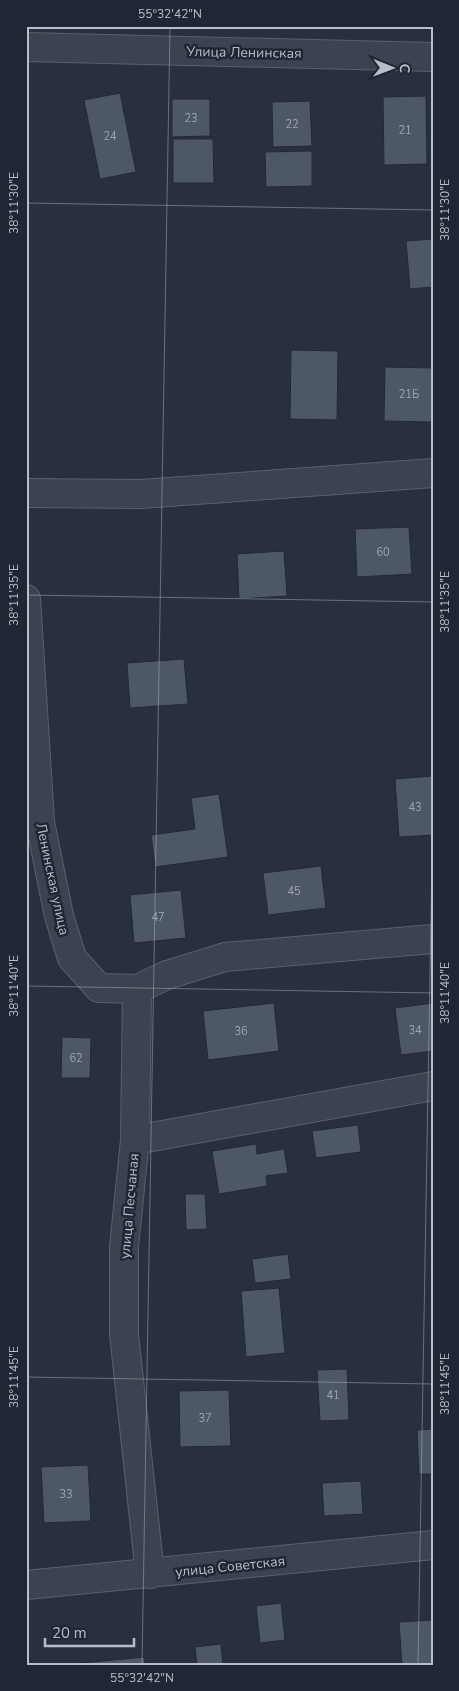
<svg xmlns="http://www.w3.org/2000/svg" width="459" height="1691" viewBox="0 0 459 1691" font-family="'Nunito Sans',sans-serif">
  <rect width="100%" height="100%" fill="#28303f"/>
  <g fill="#4e5767" stroke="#222936">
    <polygon points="120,93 136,172 100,179 84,100"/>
    <polygon points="426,96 427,164 384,165 383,97"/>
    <polygon points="172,99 210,99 210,136 172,137"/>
    <polygon points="310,101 312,146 273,147 272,102"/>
    <polygon points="173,139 213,139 214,183 173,183"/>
    <polygon points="312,151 312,186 266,187 265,152"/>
    <polygon points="433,239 433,287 410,289 406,241"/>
    <polygon points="291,350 338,351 337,420 290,419"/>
    <polygon points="385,367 433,368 433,422 384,421"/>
    <polygon points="409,527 412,574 357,577 355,529"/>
    <polygon points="284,551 287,596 239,599 237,554"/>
    <polygon points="184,659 188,704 130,708 127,663"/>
    <polygon points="433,776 433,835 399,837 395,779"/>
    <polygon points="219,794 228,857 155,867 151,835 195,829 191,798"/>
    <polygon points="321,866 326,908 268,915 263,873"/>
    <polygon points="181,890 186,938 134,943 130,895"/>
    <polygon points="274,1003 279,1051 208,1060 203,1011"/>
    <polygon points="433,1003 433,1051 401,1055 395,1008"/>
    <polygon points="62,1037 91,1038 90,1078 61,1078"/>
    <polygon points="358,1125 361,1152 316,1158 312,1131"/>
    <polygon points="256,1144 257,1154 284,1149 288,1173 266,1176 267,1186 219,1194 212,1151"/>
    <polygon points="185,1194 205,1194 207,1229 186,1230"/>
    <polygon points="288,1254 291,1279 255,1283 252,1259"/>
    <polygon points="279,1288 285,1353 246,1357 241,1291"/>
    <polygon points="347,1369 349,1420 320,1421 317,1370"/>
    <polygon points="229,1390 231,1446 180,1447 179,1391"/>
    <polygon points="433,1429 433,1474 419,1474 417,1430"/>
    <polygon points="88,1465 91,1521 44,1523 41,1467"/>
    <polygon points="361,1481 363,1514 324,1516 322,1483"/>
    <polygon points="281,1603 285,1640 260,1643 256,1606"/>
    <polygon points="433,1620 433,1665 402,1665 399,1622"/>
    <polygon points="221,1644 223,1665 197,1665 195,1647"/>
    <polygon points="144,1657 145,1665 83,1665 83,1663"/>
  </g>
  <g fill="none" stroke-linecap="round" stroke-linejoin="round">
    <g stroke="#5a606c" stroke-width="30">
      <g id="minor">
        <polyline points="26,47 433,57"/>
        <polyline points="26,493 141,494 433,473"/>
        <polyline points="26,599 40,822 59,916 72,958 99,988 137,989 135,1140"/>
        <polyline points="137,989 167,975 225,957 433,939"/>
        <polyline points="150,1574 124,1334 124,1247 135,1140 433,1086"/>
        <polyline points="26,1585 433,1545"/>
      </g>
    </g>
    <use href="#minor" stroke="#3c424f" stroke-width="28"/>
  </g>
  <path fill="none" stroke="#b8bec9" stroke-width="1" stroke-opacity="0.45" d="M 26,203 L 433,210M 26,595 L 433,602M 26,986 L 433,993M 26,1377 L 433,1384M 142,1665 L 170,26M 418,1665 L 433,801"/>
  <g text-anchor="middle" stroke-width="5" stroke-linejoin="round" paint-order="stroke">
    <g font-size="11" fill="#9ea4b0">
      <text x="191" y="122">23</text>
      <text x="292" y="128">22</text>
      <text x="405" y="134">21</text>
      <text x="110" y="140">24</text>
      <text x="409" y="398">21Б</text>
      <text x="383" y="556">60</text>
      <text x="415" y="811">43</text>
      <text x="294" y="895">45</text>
      <text x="158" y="921">47</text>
      <text x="415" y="1034">34</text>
      <text x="241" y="1035">36</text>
      <text x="76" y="1062">62</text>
      <text x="333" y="1399">41</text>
      <text x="205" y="1422">37</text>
      <text x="66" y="1498">33</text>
    </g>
    <g font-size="14" fill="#b8bec9" stroke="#202734">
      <text transform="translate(244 52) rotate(1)" y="5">Улица Ленинская</text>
      <text transform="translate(53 879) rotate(78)" y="5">Ленинская улица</text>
      <text transform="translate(129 1206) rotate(-85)" y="5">улица Песчаная</text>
      <text transform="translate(230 1566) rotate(-6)" y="5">улица Советская</text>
    </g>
  </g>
  <rect width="459" height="1691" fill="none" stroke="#202734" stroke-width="55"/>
  <g transform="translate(392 68) rotate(91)" stroke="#202734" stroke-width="4" paint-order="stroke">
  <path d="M0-4L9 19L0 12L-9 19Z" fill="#b8bec9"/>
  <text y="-8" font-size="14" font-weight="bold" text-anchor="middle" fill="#b8bec9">С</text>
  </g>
  <path d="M45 1638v8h89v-8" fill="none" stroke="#b8bec9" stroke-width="2.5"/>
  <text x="52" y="1638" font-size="15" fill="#b8bec9" stroke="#202734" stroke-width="4" paint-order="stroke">20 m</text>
  <rect x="28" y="28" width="404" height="1636" fill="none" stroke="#b8bec9" stroke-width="2"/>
  <g font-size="12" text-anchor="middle" fill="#b8bec9">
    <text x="170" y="18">55°32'42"N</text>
    <text transform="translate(14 203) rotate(-90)" y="4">38°11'30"E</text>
    <text transform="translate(445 210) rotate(-90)" y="4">38°11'30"E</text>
    <text transform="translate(14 595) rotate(-90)" y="4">38°11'35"E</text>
    <text transform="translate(445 602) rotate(-90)" y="4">38°11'35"E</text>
    <text transform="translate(14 986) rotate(-90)" y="4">38°11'40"E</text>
    <text transform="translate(445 993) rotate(-90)" y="4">38°11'40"E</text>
    <text transform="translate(14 1377) rotate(-90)" y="4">38°11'45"E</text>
    <text transform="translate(445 1384) rotate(-90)" y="4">38°11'45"E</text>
    <text x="142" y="1682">55°32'42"N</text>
  </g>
</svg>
